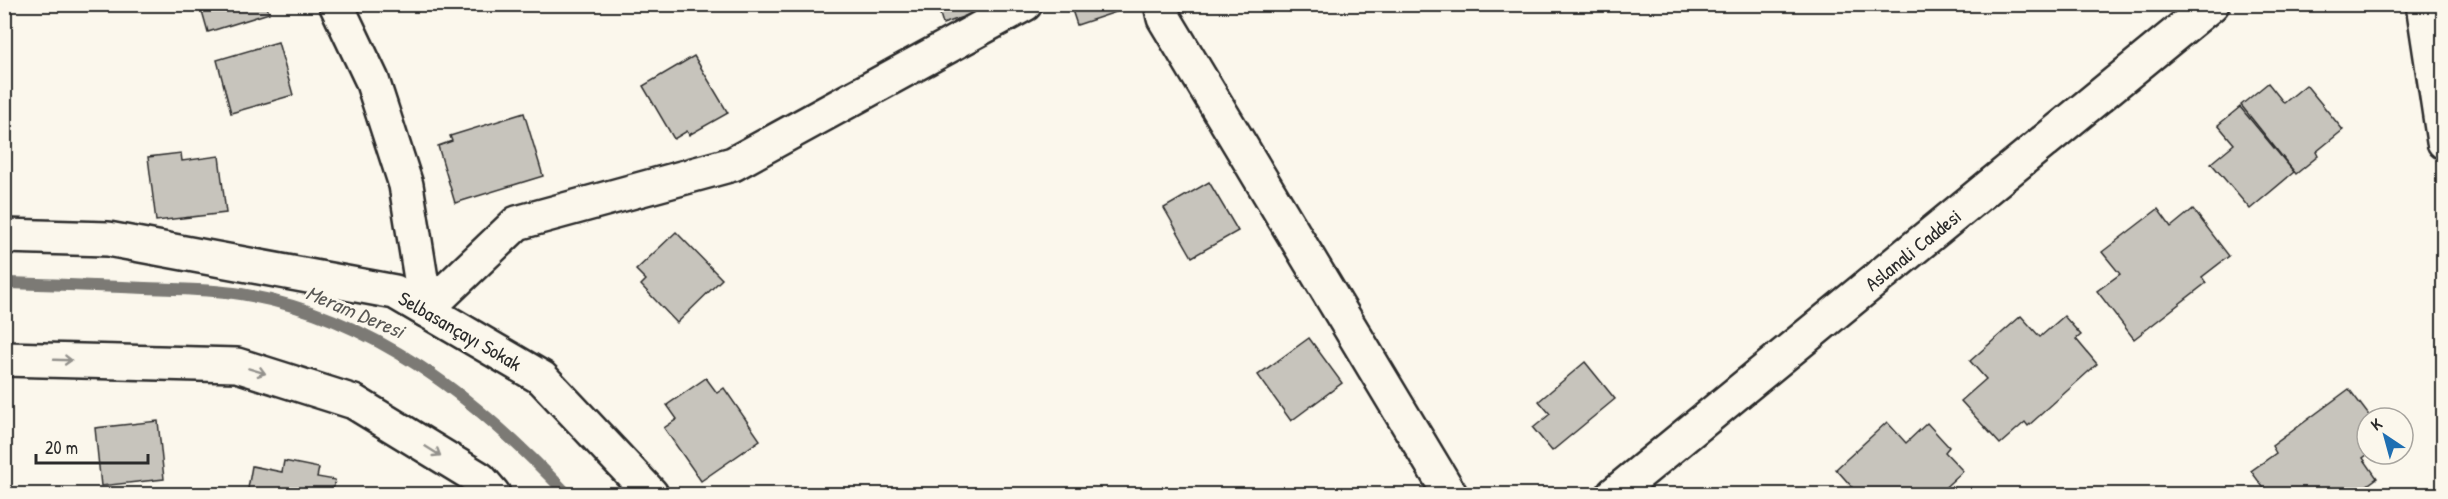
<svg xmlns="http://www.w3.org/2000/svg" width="2448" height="499" viewBox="0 0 2448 499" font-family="'Patrick Hand',sans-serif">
  <rect width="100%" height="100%" fill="#fbf7ec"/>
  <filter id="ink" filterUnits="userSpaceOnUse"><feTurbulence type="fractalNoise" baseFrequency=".0167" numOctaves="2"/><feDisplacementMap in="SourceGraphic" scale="12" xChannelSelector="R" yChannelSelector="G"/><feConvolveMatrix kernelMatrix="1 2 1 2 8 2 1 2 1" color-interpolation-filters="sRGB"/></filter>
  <g filter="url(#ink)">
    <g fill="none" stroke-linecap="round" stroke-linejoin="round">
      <path stroke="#7b7a75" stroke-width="12" d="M 4,283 C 51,284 98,286 145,288 C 177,289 209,289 241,294 C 374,316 477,399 567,494"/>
    </g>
    <g fill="#c7c4bc" stroke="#2b2b2b" stroke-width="1.5">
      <polygon points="200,4 266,4 269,13 208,32"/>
      <polygon points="937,4 991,4 991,7 943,24"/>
      <polygon points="1070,4 1137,4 1137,5 1077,25"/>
      <polygon points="278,42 293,95 231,113 217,60"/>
      <polygon points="694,56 728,113 689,135 687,131 674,139 643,86"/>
      <polygon points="2268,83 2284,103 2306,85 2343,130 2316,152 2318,156 2296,174 2241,105"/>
      <polygon points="2240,107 2294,172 2250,209 2211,163 2234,144 2218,125"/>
      <polygon points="524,113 543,176 455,203 438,146 452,141 450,136"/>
      <polygon points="181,153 182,161 219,156 226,213 156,221 148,157"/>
      <polygon points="1209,182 1238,231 1192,257 1164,208"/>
      <polygon points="2158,209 2171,227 2193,209 2229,256 2202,277 2206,283 2134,339 2097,291 2120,274 2102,252"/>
      <polygon points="676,232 722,279 677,323 641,285 646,280 636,270"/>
      <polygon points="2021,316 2040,337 2064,316 2081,335 2076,339 2097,364 2028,426 2025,422 2000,444 1961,401 1986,379 1970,361"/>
      <polygon points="1309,338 1342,383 1291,421 1258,375"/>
      <polygon points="1585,362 1615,399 1552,451 1533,428 1550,414 1539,401"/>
      <polygon points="706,378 717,393 724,388 760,440 701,481 664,428 677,419 667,405"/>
      <polygon points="2349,389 2371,418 2367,418 2368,454 2363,458 2377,478 2355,494 2268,494 2251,471 2276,453 2272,446"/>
      <polygon points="158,421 164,479 101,486 95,428"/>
      <polygon points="1887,422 1906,443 1927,423 1949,447 1945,452 1963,471 1938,494 1844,494 1852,487 1836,469"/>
      <polygon points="284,461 319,468 317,477 335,480 332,494 247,494 252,466 282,472"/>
    </g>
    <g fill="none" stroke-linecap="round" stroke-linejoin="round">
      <g stroke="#2b2b2b" stroke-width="38">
        <g id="minor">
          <polyline points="336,4 372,80 406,185 426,310 517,223 733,164 1025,4"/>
          <polyline points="1161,4 1164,18 1450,494"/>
          <polyline points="2423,4 2444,142"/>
          <polyline points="4,236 108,239 395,292 542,378 651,494"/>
          <polyline points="4,359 237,365 354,402 480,479 493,494"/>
        </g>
      </g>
      <g stroke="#2b2b2b" stroke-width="38">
        <polyline id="tertiary" points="1614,494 2212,4"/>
      </g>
      <use href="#minor" stroke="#fbf7ec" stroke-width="33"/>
      <use href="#tertiary" stroke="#fbf7ec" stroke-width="33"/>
    </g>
    <defs><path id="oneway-shaft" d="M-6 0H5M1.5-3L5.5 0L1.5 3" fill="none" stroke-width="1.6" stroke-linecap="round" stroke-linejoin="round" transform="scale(1.5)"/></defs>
    <g stroke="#93918c">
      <use href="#oneway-shaft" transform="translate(63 360) rotate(2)"/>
      <use href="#oneway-shaft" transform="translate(257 371) rotate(17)"/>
      <use href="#oneway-shaft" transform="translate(433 451) rotate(32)"/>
    </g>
  </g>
  <g text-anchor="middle" stroke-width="6" stroke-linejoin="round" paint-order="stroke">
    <g font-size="20" fill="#2b2b2b" stroke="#fbf7ec">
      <text transform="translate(1913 250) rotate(-39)" y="7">Aslanali Caddesi</text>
      <text transform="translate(460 331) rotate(30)" y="7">Selbasançayı Sokak</text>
    </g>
    <g font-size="21" font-style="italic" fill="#5a5956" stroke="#fbf7ec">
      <text transform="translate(355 312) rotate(23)" y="7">Meram Deresi</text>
    </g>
  </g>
  <rect width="2448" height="499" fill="none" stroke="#fbf7ec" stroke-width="24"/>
  <rect x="12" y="12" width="2424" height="475" fill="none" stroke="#2b2b2b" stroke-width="2" filter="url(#ink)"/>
  <g transform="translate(2385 436) rotate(324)"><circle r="28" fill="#fbf7ec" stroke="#a8a59f" stroke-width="1.5"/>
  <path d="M0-4.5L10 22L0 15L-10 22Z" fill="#1f6fb2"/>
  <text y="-9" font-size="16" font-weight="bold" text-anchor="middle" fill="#2b2b2b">K</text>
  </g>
  <path d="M36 454v9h112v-9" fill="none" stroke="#2b2b2b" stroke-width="3"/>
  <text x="45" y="454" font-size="18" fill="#2b2b2b" stroke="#fbf7ec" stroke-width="4.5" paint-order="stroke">20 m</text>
</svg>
